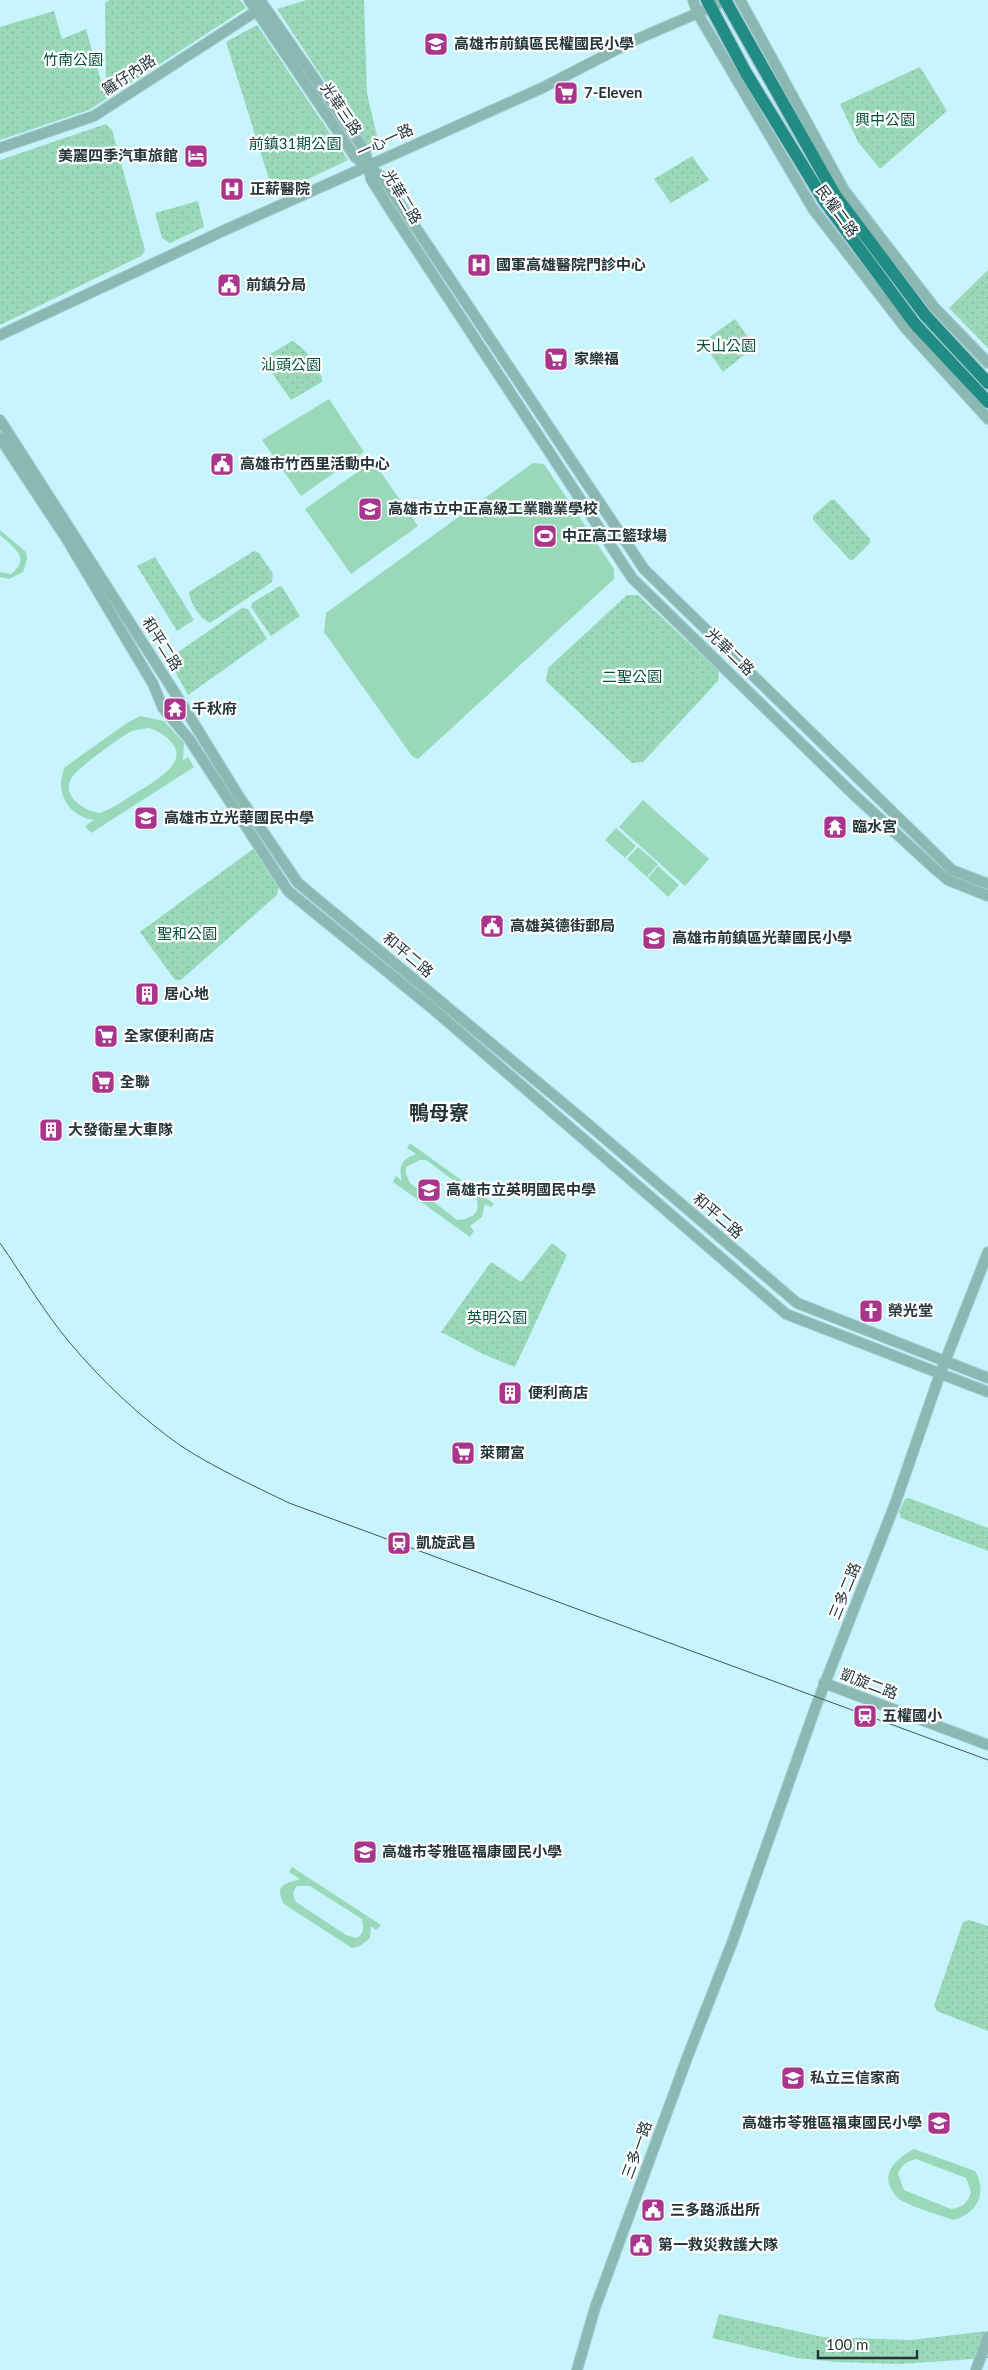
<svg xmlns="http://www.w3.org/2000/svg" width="988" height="2370" viewBox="0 0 988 2370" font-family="Lato,'Noto Sans TC',sans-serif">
  <defs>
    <pattern id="grass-dots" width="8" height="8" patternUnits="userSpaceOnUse" patternTransform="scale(1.25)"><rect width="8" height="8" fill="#99d9b9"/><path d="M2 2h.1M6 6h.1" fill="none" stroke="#84bba0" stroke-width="1.8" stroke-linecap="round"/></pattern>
  </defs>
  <rect width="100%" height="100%" fill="#c8f4fe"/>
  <g fill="url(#grass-dots)">
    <polygon points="109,0 240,0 246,8 89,110 0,140 0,27 54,11 62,39 86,29 106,98 105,3"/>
    <polygon points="307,0 364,0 367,93 379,145 367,145 277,9"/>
    <polygon points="257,25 348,160 274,195 226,42"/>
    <polygon points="920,67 947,111 880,169 858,142 840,104"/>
    <polygon points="106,124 112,130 145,250 141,256 0,325 0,160"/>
    <polygon points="692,156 709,180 671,203 654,179"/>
    <polygon points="198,201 204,227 170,243 162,238 155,213"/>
    <polygon points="988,270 988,348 949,308"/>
    <polygon points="735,319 753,344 750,350 723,372 702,342"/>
    <path d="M 292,341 C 303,345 323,371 322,382 L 291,400 L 262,359 Z"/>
    <polygon points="831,500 835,500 870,539 870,543 853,560 850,560 813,520 813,516"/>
    <path d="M 254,551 L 259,553 L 273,574 L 272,582 L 210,623 C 200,619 190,603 189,592 Z"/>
    <polygon points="155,557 194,620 177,631 137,566"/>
    <polygon points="280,586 283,588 300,616 271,636 251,607 252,603"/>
    <polygon points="627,595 638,595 719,671 718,681 643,762 632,763 546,681 548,668"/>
    <polygon points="242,608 248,609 267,639 188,695 168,659"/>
    <polygon points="253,849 279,886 277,895 181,980 175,980 140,932"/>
    <polygon points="552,1243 567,1255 515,1367 485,1355 441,1332 491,1262 521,1282"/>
    <polygon points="909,1498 988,1528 988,1551 901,1518 899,1512 905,1499"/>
    <polygon points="969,1920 988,1926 988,2031 937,2011 934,2006 963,1922"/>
    <polygon points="719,2314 823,2337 911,2340 988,2331 988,2358 900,2364 837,2362 797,2358 712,2338"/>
  </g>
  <g fill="#99d9b9" fill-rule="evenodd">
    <polygon points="329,399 364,452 301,496 262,440"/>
    <polygon points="373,461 418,526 351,574 305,509"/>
    <polygon points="533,463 544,464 614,569 614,579 418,759 412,756 324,632 326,613"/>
    <path d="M 0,530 L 26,552 L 27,559 L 23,572 L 9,579 L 0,577 L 0,572 L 11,574 C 32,558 13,547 0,535 Z"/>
    <path d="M 140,716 L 164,721 L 184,743 L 183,760 L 188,757 L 194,767 L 91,833 L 85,826 L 94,820 C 67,816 54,791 65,767 L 127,723 ZM 149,728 C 158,731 162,733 169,740 C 194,762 150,784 134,794 C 123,801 112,809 100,813 C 84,811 60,796 72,777 C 79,767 119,738 130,732 C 137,729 143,729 149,728 Z"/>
    <polygon points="643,800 709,859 685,886 619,827"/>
    <polygon points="616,828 636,846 625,858 605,840"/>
    <polygon points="638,847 658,864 647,877 627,859"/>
    <polygon points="658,866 679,885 668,897 648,878"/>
    <path d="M 410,1143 L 494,1204 L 491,1207 L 485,1204 L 482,1217 L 470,1226 L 474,1231 L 470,1237 L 393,1182 L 396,1176 L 402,1181 C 398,1166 402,1159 416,1154 L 407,1148 ZM 420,1160 L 426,1160 L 476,1197 C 482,1213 472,1219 457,1220 L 410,1183 L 406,1174 L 406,1167 Z"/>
    <path d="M 292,1867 L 381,1925 L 376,1930 L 371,1926 L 370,1938 L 360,1946 L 352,1948 L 284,1904 C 274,1884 285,1884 300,1879 L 289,1872 ZM 297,1886 L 310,1886 L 362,1919 C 364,1928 364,1933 357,1938 L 346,1935 L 296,1902 C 293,1896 292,1892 297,1886 Z"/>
    <path d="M 914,2149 L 975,2171 C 988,2193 977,2214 953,2220 C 937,2214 918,2209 902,2201 C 898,2199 894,2194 892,2190 C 880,2172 899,2157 914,2149 ZM 916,2159 L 966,2178 L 971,2192 C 968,2203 963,2207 951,2209 L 904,2190 L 898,2174 C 902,2164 906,2162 916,2159 Z"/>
  </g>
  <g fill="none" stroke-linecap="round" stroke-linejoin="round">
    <g stroke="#a7ced7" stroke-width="12">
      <g id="minor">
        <polyline points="249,0 355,157 382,177 644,569 947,865 952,870 988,884"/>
        <polyline points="260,0 365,151 371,179 393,214 632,578 853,794 935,869 948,880 988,896"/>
        <polyline points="693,0 698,14 813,209 907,330 988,419"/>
        <polyline points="740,0 844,190 934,307 988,363"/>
        <polyline points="0,148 94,116 261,8"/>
        <polyline points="0,335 225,230 542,88 635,40 728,0"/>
        <polyline points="0,420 182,704 238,795 298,883 581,1118 797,1303 988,1378"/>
        <polyline points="0,438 66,538 153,684 163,708 189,739 288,891 433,1009 786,1314 988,1392"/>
        <polyline points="824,1683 988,1745"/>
        <polyline points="577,2370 595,2308 687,2058 732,1943 816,1706 895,1504 940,1374 988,1252"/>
        <polyline points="976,2370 988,2337"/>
      </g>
    </g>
    <g stroke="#a7ced7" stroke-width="15">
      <g id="major">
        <polyline points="707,0 746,73 825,202 915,324 988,402"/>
        <polyline points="725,0 835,195 925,315 988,383"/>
      </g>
    </g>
    <use href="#minor" stroke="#8bb8b3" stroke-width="10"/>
    <use href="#major" stroke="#218c84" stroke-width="12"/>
    <path stroke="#41575c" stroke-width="1" d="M 0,1243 C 23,1276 44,1312 70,1343 C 102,1381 140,1417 181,1446 C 215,1468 252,1485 289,1503 L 988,1760"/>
  </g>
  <defs>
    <g id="school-square" transform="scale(1.25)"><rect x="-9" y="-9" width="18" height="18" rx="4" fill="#aa358d" stroke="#fff"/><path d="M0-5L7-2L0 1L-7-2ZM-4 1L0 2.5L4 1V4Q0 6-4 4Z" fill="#fff"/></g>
    <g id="supermarket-square" transform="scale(1.25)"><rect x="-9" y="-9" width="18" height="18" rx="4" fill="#aa358d" stroke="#fff"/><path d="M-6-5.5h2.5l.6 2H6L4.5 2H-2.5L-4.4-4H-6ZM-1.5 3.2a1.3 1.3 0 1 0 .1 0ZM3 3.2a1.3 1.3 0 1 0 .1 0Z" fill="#fff"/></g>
    <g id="hotel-square" transform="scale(1.25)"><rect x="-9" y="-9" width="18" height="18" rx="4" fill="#aa358d" stroke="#fff"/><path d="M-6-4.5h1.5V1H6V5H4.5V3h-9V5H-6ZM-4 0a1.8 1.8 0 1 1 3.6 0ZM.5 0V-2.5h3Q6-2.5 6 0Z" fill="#fff"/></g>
    <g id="hospital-square" transform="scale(1.25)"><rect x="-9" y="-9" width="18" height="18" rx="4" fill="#aa358d" stroke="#fff"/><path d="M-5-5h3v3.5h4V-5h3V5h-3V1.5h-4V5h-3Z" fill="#fff"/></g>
    <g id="civic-square" transform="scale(1.25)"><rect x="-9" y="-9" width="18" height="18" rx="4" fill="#aa358d" stroke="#fff"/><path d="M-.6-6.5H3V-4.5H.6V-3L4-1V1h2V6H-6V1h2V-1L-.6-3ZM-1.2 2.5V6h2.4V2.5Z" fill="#fff"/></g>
    <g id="stadium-square" transform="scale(1.25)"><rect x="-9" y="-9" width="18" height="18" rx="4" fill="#aa358d" stroke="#fff"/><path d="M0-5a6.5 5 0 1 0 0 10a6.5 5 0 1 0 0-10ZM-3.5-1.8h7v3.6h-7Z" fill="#fff"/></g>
    <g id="temple-square" transform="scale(1.25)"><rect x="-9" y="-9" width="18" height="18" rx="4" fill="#aa358d" stroke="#fff"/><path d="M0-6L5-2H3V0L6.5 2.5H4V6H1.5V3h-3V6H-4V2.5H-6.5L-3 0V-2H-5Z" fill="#fff"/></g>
    <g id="building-square" transform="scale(1.25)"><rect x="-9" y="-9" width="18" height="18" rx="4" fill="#aa358d" stroke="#fff"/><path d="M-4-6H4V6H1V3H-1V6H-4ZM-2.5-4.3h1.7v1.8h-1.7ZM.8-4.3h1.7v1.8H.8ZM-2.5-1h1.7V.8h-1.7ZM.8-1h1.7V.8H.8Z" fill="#fff"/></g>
    <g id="church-square" transform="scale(1.25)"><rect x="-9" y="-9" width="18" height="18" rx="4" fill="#aa358d" stroke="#fff"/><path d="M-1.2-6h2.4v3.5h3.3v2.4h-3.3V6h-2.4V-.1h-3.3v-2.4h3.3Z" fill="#fff"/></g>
    <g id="station-square" transform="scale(1.25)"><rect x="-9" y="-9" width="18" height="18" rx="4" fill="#aa358d" stroke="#fff"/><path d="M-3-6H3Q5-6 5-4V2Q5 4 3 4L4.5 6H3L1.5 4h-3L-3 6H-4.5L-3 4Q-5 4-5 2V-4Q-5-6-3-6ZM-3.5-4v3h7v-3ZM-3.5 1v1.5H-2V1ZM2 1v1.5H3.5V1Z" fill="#fff"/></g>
  </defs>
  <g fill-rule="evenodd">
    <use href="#school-square" x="436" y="44"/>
    <use href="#supermarket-square" x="566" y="93"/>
    <use href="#hotel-square" x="196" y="156"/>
    <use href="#hospital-square" x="232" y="189"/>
    <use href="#hospital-square" x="479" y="265"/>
    <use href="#civic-square" x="229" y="285"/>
    <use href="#supermarket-square" x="556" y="359"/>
    <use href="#civic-square" x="222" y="464"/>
    <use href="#school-square" x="370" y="509"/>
    <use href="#stadium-square" x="545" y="536"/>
    <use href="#temple-square" x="175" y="709"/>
    <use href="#school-square" x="146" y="818"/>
    <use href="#temple-square" x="835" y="827"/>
    <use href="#civic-square" x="492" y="926"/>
    <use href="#school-square" x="654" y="938"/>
    <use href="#building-square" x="147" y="994"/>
    <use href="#supermarket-square" x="106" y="1036"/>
    <use href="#supermarket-square" x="103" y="1082"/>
    <use href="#building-square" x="51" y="1130"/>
    <use href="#school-square" x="429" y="1190"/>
    <use href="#church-square" x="871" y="1311"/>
    <use href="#building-square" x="510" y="1393"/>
    <use href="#supermarket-square" x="463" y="1453"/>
    <use href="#station-square" x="399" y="1543"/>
    <use href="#station-square" x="865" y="1716"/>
    <use href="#school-square" x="365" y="1852"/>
    <use href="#school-square" x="793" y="2078"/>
    <use href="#school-square" x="939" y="2123"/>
    <use href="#civic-square" x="653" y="2210"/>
    <use href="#civic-square" x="641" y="2245"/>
  </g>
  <g text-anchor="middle" stroke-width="4.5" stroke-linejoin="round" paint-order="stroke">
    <g font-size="15" font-weight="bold" fill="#243639" stroke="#fff" text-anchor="start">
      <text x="454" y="49">高雄市前鎮區民權國民小學</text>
      <text x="584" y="98">7-Eleven</text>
      <text x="178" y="161" text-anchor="end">美麗四季汽車旅館</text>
      <text x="250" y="194">正薪醫院</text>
      <text x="496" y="270">國軍高雄醫院門診中心</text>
      <text x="246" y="290">前鎮分局</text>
      <text x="574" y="364">家樂福</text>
      <text x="240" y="469">高雄市竹西里活動中心</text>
      <text x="388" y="514">高雄市立中正高級工業職業學校</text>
      <text x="562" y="541">中正高工籃球場</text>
      <text x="192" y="714">千秋府</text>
      <text x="164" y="823">高雄市立光華國民中學</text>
      <text x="852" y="832">臨水宮</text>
      <text x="510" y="931">高雄英德街郵局</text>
      <text x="672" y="943">高雄市前鎮區光華國民小學</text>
      <text x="164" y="999">居心地</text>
      <text x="124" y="1041">全家便利商店</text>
      <text x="120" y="1087">全聯</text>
      <text x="68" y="1135">大發衛星大車隊</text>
      <text x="446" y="1195">高雄市立英明國民中學</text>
      <text x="888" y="1316">榮光堂</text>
      <text x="528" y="1398">便利商店</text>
      <text x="480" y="1458">萊爾富</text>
      <text x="416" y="1548">凱旋武昌</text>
      <text x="882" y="1721">五權國小</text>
      <text x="382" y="1857">高雄市苓雅區福康國民小學</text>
      <text x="810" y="2083">私立三信家商</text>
      <text x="922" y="2128" text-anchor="end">高雄市苓雅區福東國民小學</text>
      <text x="670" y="2215">三多路派出所</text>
      <text x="658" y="2250">第一救災救護大隊</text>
    </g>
    <g font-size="15" fill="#045338" stroke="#fff">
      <text x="73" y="65">竹南公園</text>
      <text x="885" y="125">興中公園</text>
      <text x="295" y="149">前鎮31期公園</text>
      <text x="726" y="351">天山公園</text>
      <text x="291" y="370">汕頭公園</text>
      <text x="632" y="682">二聖公園</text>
      <text x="187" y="939">聖和公園</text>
      <text x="497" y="1323">英明公園</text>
    </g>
    <g font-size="15" fill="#243639" stroke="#fff">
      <text transform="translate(129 75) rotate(-33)" y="5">籬仔內路</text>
      <text transform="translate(341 109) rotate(56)" y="5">光華三路</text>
      <text transform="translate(385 141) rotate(-25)" y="5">一心一路</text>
      <text transform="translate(402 197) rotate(59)" y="5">光華二路</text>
      <text transform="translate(837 211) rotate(54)" y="5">民權二路</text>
      <text transform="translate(162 644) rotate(58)" y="5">和平二路</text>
      <text transform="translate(730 652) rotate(44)" y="5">光華二路</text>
      <text transform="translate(408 955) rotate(40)" y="5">和平二路</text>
      <text transform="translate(718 1216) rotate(41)" y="5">和平二路</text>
      <text transform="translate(845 1591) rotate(-68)" y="5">三多二路</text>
      <text transform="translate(869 1684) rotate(21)" y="5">凱旋二路</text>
      <text transform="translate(637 2150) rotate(-70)" y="5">三多一路</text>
    </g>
    <g font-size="20" font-weight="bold" fill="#243639" stroke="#fff">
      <text x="439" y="1120">鴨母寮</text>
    </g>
  </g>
  <path d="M818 2350v8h99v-8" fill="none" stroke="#243639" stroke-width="2.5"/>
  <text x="826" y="2350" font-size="15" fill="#243639" stroke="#ffffff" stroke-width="4" paint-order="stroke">100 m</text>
</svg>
